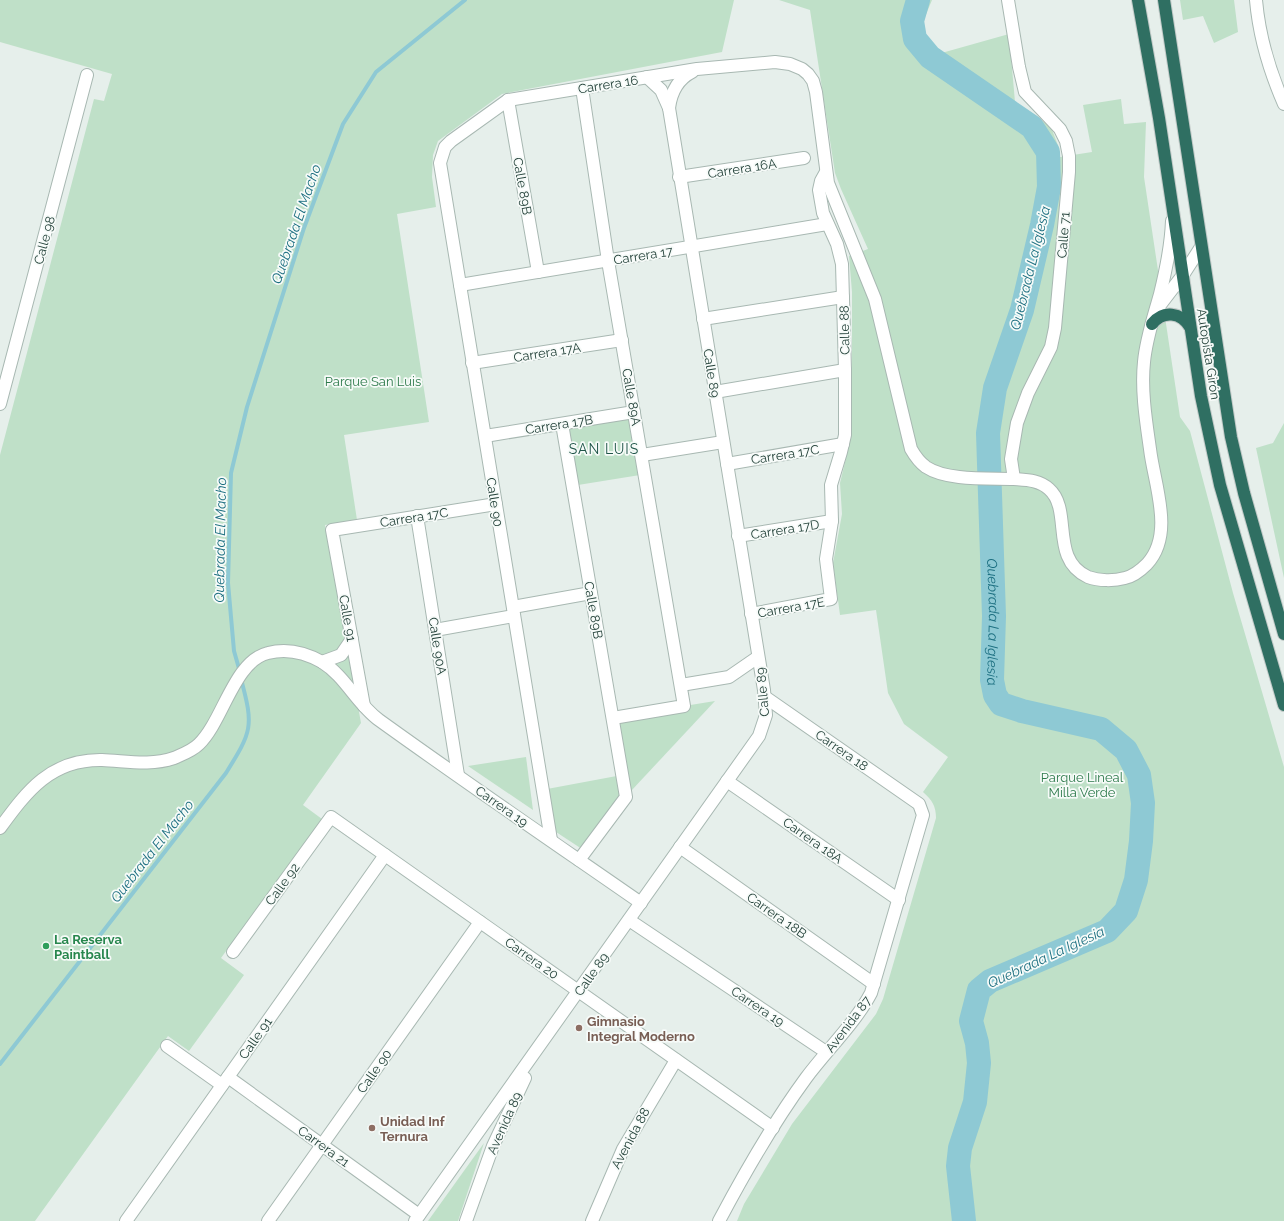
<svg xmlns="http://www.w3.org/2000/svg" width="1284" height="1221" viewBox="0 0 1284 1221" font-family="Raleway,sans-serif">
  <rect width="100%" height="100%" fill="#e6efeb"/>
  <g fill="#bfe0c8">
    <polygon points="0,0 734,0 722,52 502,94 438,141 433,155 432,177 436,207 397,214 429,422 344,435 357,520 325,525 361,723 303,805 322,819 221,958 244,975 189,1051 168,1036 35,1221 0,1221 0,455 94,99 104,101 112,74 0,42"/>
    <path d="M 779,0 L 932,0 L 922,24 L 924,40 L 938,54 L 1009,34 L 1015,102 L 1051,127 L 1059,148 L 1060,157 L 1092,152 L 1083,105 L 1121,99 L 1124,124 L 1146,122 L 1144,177 L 1180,417 L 1190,431 L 1233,593 L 1284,767 L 1284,1221 L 737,1221 L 744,1204 L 792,1124 L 876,1014 L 883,999 L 936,818 C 936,806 932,800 923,792 L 948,757 L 904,724 L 888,693 L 876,610 L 840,615 L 833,563 L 842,514 L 840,483 L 847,454 L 852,399 L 852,292 L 849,256 L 868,249 L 841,189 L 835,173 L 810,10 Z"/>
    <polygon points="1180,0 1234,0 1238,32 1214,43 1203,16 1183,20"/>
    <polygon points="629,414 640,475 578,485 568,425"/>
    <polygon points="1284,423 1284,578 1256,448 1273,443"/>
    <polygon points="715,701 631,791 617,717"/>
    <polygon points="526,757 533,810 468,766"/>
    <polygon points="622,775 626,797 585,851 553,830 547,789"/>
    <polygon points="484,1143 458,1221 428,1221"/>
  </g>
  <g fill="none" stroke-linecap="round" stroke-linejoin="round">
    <g stroke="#8ec9d4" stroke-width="4">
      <polyline points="240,672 234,651 228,583 231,473 247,407 304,228 343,124 376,72 465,0"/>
      <path d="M 0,1064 L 226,773 C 252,731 254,727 241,679"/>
    </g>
    <path stroke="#8ec9d4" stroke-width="24" id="s1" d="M 918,0 L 912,21 L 915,39 L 930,57 L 1032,127 L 1048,152 L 1049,187 L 1042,225 L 1022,310 L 995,388 L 988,433 L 994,616 L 992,680 L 995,695 L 1001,704 L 1022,711 L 1101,729 L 1126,750 L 1139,775 L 1143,803 L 1141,841 L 1136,880 L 1126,911 L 1107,931 L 990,981 L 979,990 L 971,1021 L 977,1043 L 979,1063 L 975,1102 L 960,1148 L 958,1166 L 964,1221"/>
    <g stroke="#a8b8b2" stroke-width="14">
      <g id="minor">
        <polyline points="1008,0 1019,67 1025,92 1060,129 1066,141 1069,156 1069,172 1055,328 1051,347 1028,393 1017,423 1011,459 1014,479"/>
        <path d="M 1256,0 C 1259,35 1270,72 1284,104"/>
        <polyline points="582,88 608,261 684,706 613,718"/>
        <polyline points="508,100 538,272"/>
        <path d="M 669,108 C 671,93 678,79 692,72"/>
        <polyline points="679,177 804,158"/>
        <polyline points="460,285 827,224"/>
        <polyline points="1160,305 1183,275 1201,247"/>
        <polyline points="703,319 843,297"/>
        <polyline points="472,363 622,340"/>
        <polyline points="715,392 845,370"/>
        <polyline points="0,404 87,75"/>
        <polyline points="562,424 626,797 579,860"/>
        <polyline points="485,436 634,412"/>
        <polyline points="642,455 723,442"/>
        <polyline points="727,464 843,444"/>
        <polyline points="417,516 458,775"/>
        <polyline points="738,536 832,521"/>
        <polyline points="513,607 591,593"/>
        <polyline points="751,614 831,599 826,559 832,521 831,485 841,452 845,435 845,370 842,264 837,244 823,213 819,190 821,181 826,172"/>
        <polyline points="435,630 514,616"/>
        <polyline points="322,662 341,655 352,639"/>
        <polyline points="681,685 729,677 758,657"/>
        <polyline points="364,706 332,530 496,504"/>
        <polyline points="727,781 899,900"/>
        <path d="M 0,828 C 27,791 51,759 102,760 C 127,761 150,766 174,758 C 183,754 192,751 199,744 C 223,721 234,661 268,653 C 287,648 306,653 322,662 C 345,676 357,704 379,720 C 465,782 553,842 641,903"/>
        <path d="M 551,840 L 440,163 L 445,147 L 451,141 L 508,100 L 697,69 L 775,62 L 790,64 L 802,69 L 808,74 L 813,81 L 816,92 L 828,183 L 875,299 L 911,449 C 915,456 919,462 926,467 C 947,481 989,478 1014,479 C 1027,480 1039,480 1049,489 C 1073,510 1049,559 1088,577 C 1099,581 1114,581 1125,578 C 1134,576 1140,571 1147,564 C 1175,534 1154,484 1150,449 C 1146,421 1141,390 1144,362 C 1146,339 1154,316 1160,294 C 1166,270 1171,246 1172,221"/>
        <polyline points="680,847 874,984"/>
        <polyline points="629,920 826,1052"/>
        <polyline points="233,952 331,817 773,1128"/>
        <polyline points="167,1046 222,1085"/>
        <polyline points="228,1077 419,1215"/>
        <polyline points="126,1221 385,855"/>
        <polyline points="268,1221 480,922"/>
        <polyline points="415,1221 759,736 766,715 764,690 669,108 661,90 647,77"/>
        <polyline points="466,1221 493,1146 525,1078"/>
        <polyline points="592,1221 623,1149 676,1060"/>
        <path d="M 719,1221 C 745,1172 773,1123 806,1078 C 826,1051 856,1022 871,993 L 923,815 L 919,804 L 765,697"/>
      </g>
    </g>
    <g stroke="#c2cac8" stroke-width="14">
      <g id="highway">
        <polyline points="1138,0 1159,118 1201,396 1220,485 1284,705"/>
        <polyline points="1164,0 1231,437 1244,493 1284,634"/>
        <path d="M 1152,324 C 1163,310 1181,312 1190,327"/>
      </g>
    </g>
    <use href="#minor" stroke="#fff" stroke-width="12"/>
    <use href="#highway" stroke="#2f6f62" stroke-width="12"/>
  </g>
  <circle fill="#2e9e5b" stroke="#f7fbf9" stroke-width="1.5" cx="46" cy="946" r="4"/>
  <g fill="#8d6e63" stroke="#f7fbf9" stroke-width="1.5">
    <circle cx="579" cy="1028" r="4"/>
    <circle cx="372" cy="1128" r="4"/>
  </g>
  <g text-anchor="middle" stroke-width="3.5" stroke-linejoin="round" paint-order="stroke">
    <g font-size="13" fill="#24423a" stroke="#f7fbf9">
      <text transform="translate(608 84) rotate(-9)" y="5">Carrera 16</text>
      <text transform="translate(742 168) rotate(-9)" y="5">Carrera 16A</text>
      <text transform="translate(523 186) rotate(80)" y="5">Calle 89B</text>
      <text transform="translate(1063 235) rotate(-86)" y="5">Calle 71</text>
      <text transform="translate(44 240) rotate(-75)" y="5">Calle 98</text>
      <text transform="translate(643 255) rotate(-9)" y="5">Carrera 17</text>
      <text transform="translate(844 330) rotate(-91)" y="5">Calle 88</text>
      <text transform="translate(547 352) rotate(-9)" y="5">Carrera 17A</text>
      <text transform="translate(1209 354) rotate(81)" y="5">Autopista Girón</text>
      <text transform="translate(712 373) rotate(81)" y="5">Calle 89</text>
      <text transform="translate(632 397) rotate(80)" y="5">Calle 89A</text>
      <text transform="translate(559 424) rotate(-9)" y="5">Carrera 17B</text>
      <text transform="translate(785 454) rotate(-9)" y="5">Carrera 17C</text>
      <text transform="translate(495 502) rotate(81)" y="5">Calle 90</text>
      <text transform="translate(414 517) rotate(-9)" y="5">Carrera 17C</text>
      <text transform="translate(785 529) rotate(-9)" y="5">Carrera 17D</text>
      <text transform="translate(791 607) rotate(-10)" y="5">Carrera 17E</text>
      <text transform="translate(594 610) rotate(80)" y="5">Calle 89B</text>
      <text transform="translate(348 618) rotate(80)" y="5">Calle 91</text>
      <text transform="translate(438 646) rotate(81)" y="5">Calle 90A</text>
      <text transform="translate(762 692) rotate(-95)" y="5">Calle 89</text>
      <text transform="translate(842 750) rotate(35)" y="5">Carrera 18</text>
      <text transform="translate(502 806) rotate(35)" y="5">Carrera 19</text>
      <text transform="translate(813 840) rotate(35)" y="5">Carrera 18A</text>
      <text transform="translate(282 884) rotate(-54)" y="5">Calle 92</text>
      <text transform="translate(777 915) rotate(35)" y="5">Carrera 18B</text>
      <text transform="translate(532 958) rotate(35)" y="5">Carrera 20</text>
      <text transform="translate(591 974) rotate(-55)" y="5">Calle 89</text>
      <text transform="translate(758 1006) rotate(34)" y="5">Carrera 19</text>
      <text transform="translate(848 1024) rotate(-53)" y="5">Avenida 87</text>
      <text transform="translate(255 1038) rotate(-55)" y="5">Calle 91</text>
      <text transform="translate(374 1071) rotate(-55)" y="5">Calle 90</text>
      <text transform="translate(504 1123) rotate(-66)" y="5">Avenida 89</text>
      <text transform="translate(630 1138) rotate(-62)" y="5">Avenida 88</text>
      <text transform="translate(324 1146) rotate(36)" y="5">Carrera 21</text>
    </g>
    <g font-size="13" fill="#2d7a4b" stroke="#f7fbf9">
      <text x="373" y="386">Parque San Luis</text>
      <text x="1082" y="782">Parque Lineal<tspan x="1082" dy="15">Milla Verde</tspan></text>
    </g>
    <g font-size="13" font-weight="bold" fill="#27864d" stroke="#f7fbf9" text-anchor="start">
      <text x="54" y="944">La Reserva<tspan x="54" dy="15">Paintball</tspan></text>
    </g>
    <g font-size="13" font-weight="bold" fill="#785e54" stroke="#f7fbf9" text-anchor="start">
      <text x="587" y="1026">Gimnasio<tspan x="587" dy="15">Integral Moderno</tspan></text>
      <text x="380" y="1126">Unidad Inf<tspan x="380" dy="15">Ternura</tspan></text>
    </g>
    <g font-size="14" font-style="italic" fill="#1c6f80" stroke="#f7fbf9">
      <text transform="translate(296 224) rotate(-71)" y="5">Quebrada El Macho</text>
      <text transform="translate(1030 268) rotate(-76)" y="5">Quebrada La Iglesia</text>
      <text transform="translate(220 540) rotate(-89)" y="5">Quebrada El Macho</text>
      <text dy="5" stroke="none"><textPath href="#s1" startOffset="695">Quebrada La Iglesia</textPath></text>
      <text transform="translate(152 851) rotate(-52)" y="5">Quebrada El Macho</text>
      <text transform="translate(1046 957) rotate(-25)" y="5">Quebrada La Iglesia</text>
    </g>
    <g font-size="14" letter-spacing="1" fill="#1f5548" stroke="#f7fbf9">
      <text x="604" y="454">SAN LUIS</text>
    </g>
  </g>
</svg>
